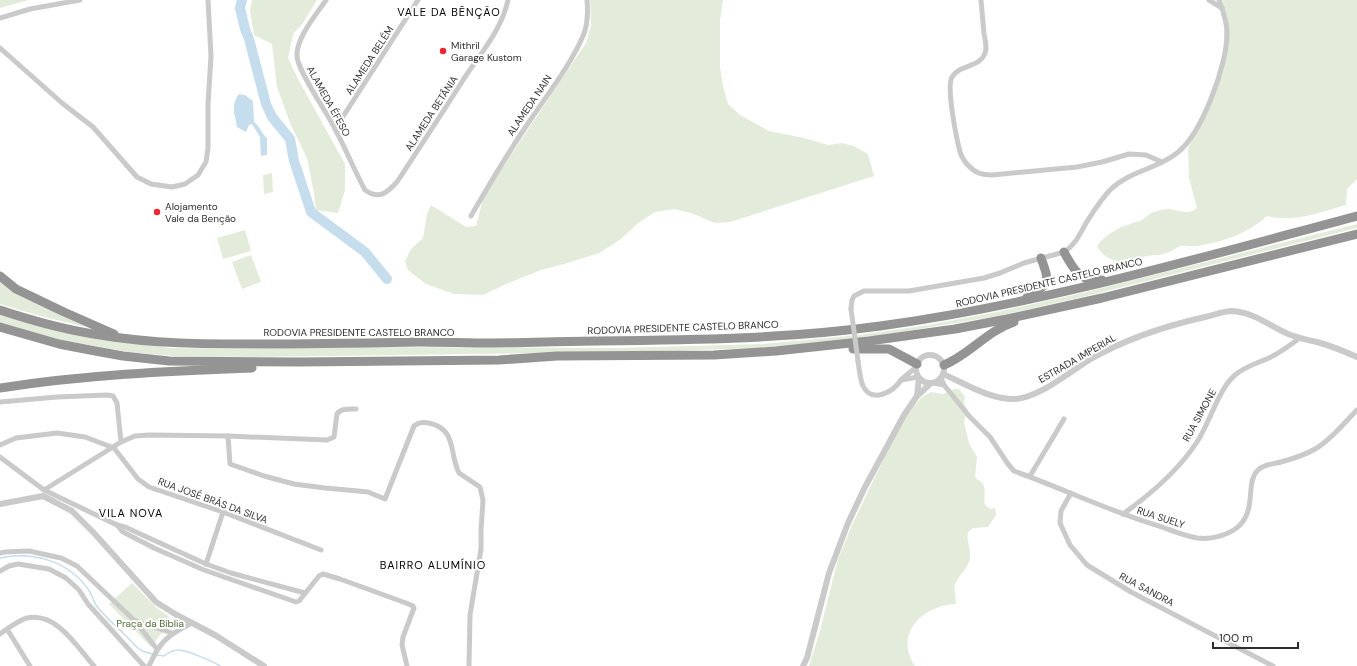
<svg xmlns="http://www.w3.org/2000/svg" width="1357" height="666" viewBox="0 0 1357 666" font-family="'DM Sans',sans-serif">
  <rect width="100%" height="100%" fill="#fff"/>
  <g fill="#e3ecda">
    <polygon points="0,0 29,0 0,8"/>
    <polygon points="252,0 317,0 303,23 293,34 288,58 298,79 345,164 345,190 338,213 316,210 314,193 307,158 290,123 277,87 272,44 254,35 250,11"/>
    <polygon points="590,0 723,0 720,20 720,67 723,86 728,104 740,115 769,131 804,138 828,145 842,143 854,146 868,154 874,176 730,222 715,223 691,213 674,209 655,212 638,223 621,239 599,253 564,264 541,270 506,284 483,295 454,294 426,284 408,270 405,261 411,249 423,238 427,214 431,205 466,227 476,226 484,195 586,43 591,25"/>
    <path d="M 1222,0 L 1357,0 L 1357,179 L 1347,189 L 1346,205 C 1321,212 1293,223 1267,216 C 1245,235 1225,241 1197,246 C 1192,247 1186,245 1181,246 C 1177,247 1172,251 1167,253 C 1161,255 1153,255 1146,256 C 1141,258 1136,260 1131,261 C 1118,264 1103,258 1097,246 C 1104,236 1118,227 1130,224 C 1134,222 1138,222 1142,220 C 1147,216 1151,212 1158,211 C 1161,210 1164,209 1167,209 C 1176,209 1189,216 1197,208 L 1189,178 L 1188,148 L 1204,118 L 1223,62 L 1225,11 Z"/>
    <polygon points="272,173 273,192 264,194 263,175"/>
    <polygon points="1357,224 1357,228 1083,297 998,316 859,339 794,346 732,349 619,352 258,357 173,356 128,352 84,344 61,340 0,323 0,314 127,343 171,348 258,349 363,347 618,348 763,344 859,335 928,325 997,312 1082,293"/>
    <polygon points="245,230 251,251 223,259 217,238"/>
    <polygon points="251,255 261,282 242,289 232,262"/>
    <polygon points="0,279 54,312 86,327 44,317 0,304"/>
    <path d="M 954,389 L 959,389 L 965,397 C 964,403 963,405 968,409 L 964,422 L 969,443 L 977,457 L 975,477 C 977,480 979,480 982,483 C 987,488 983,498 985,505 L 990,509 L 995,508 L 996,515 L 988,527 L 973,528 L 968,532 C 966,542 971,547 970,557 C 970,566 960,574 956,582 C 953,588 956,597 956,604 C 923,605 893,634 915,666 L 809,666 L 820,631 L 838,559 L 852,525 L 900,425 L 907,414 L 922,397 L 931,392 L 943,394 Z"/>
    <polygon points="132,583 157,608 166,614 176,623 160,635 151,647 109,604"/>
  </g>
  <path fill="#c5dded" d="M 239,94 L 245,95 L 253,101 L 254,122 C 260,126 261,133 267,138 L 267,155 L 261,156 L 260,137 L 252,124 L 249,125 L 246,132 L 237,127 C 235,113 230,107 239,94 Z"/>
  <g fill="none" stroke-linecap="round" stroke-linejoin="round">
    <g stroke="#c5dded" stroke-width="1.5">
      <path d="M 0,558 C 33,551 68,561 88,589 C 92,594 93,600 96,605 C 104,616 115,625 124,634 C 136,645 136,651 153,654"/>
      <path d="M 157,655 L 164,656 C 168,653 172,650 178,650 C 187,650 212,661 220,666"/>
    </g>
    <polyline stroke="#c5dded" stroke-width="10" points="242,0 240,8 245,29 249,39 266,104 272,117 290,139 294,161 311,212 365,252 387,279"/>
    <g stroke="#cacaca" stroke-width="5">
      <path d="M 326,0 C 316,15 296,38 297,56 C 297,70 328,114 335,129 C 346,149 354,170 365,190 C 379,200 387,193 397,182 C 420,147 443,112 465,77 C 481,53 502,29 508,0"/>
      <path d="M 981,0 C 982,11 983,22 984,34 C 985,38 986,44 986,49 C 983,69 960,63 952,77 C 946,88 957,142 961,155 C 963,158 965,163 968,165 C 975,173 982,175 992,175 L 1077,167 L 1102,162 L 1129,154 L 1146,155 L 1162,162"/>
      <polyline points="1209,0 1222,8"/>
      <polyline points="0,18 30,9 80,0"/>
      <polyline points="0,48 62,103 93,127 137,177 151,184 172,187 185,184 198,175 206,162 208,148 208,104 211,56 208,0"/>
      <polyline points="335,129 418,0"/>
      <path d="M 471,216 C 490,183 509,151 531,119 C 548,94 571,64 583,36 C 588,25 588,12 587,0"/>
      <path d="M 851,309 L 852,300 L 854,296 L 864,291 L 909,291 L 984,278 L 1000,273 L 1024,263 L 1064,252 C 1075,245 1080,234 1086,223 C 1093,212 1101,199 1111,189 C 1130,171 1157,169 1177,153 C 1202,134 1228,63 1227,32 C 1227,21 1223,11 1219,0"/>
      <path d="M 858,361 C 859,368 860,379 863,386 C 872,404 893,392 901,380"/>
      <polyline points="916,367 901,380 918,377"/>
      <polyline points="934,383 944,385 941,378"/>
      <path d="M 944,385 L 969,416 L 990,437 L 1008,464 L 1014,471 C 1064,489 1111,512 1162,527 C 1173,531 1185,536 1197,538 C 1211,540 1229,535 1239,526 C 1257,509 1245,482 1258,470 C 1264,464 1274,464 1281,462 C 1292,459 1305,455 1315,449 C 1330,441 1345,422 1357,410"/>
      <polyline points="0,402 57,397 107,395 113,396 117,403 121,442"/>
      <path d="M 228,436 L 230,464 L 264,476 L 294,484 L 325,488 L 358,491 L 368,492 L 385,499 L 414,426 C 419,422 423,422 429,423 C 457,429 449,453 459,473 L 480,487 L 483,500 L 481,530 L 481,549 L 470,615 L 469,666"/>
      <polyline points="0,445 16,438 57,433 85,437 114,448"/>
      <polyline points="114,448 138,479 149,487 223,512 321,550"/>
      <polyline points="0,457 44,490 117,525 125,527 206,564 231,573 305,593"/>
      <polyline points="1030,476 1064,419"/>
      <path d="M 44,490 L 121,442 L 135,436 L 149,435 L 228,436 L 327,440 L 334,437 L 337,414 C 341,408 349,409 356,409"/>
      <polyline points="1071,493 1061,511 1060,523 1070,545 1087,565 1131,592 1273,666"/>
      <path d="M 1123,514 C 1151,494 1178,471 1197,442 C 1209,424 1219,389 1234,376 C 1243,367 1258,363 1269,358 C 1280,353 1290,345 1300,338"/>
      <polyline points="117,525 123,532 154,548 204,570 296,602 299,601 319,576 323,574 340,579 406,603 413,606 414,608 403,637 402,645 407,666"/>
      <polyline points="0,553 5,552 29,551 61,558 77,566 135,621 157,649"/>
      <polyline points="206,564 223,512"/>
      <polyline points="0,571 9,566 18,564 49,569 66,578 79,590 88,604 144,666"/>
      <polyline points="136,621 172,633"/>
      <polyline points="7,629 30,666"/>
      <path d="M 0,634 C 7,629 19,620 27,618 C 57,612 77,647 94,666"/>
      <path d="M 149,666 C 160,641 168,635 192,623"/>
    </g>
    <g stroke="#cacaca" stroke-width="6">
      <circle cx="930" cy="369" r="14"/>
      <path d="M 943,374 C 966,384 989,399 1014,399 C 1037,399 1070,372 1089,360 C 1125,339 1165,326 1205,317 C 1214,315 1224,311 1232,311 C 1253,312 1270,326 1288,334 C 1298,338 1307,340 1317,342 C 1331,346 1344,351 1357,357"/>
      <polyline points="917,396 919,378"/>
      <polyline points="0,504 43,496 72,511 93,532 156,602 175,614 215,635 264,666"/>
      <polyline points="803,666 807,658 829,573 848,523 865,487 904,415 917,396 930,384"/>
    </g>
    <g stroke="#949494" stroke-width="9">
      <path d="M 1064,252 C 1069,261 1075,273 1085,278 C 1090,280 1097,280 1102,280"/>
      <polyline points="0,276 16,289 64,312 114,334"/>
      <path d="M 1027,297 C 1050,283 1050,283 1041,258"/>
      <path d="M 0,310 C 33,321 66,330 100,335 C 153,344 206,344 259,344 C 312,344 365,343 418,342 C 443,342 468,343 493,343 C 528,343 563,341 597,341 C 691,340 786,339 880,326 C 1041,304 1199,258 1357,216"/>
      <polyline points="0,327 59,344 90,350 123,356 169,361 299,362 499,360 557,356 714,355 776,351 869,341 955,329 1007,319 1102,298 1357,234"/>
      <polyline points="853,349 889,349 917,364"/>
      <path d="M 944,365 C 969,355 987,331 1014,322"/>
      <path d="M 0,388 C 83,375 167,371 252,368"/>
    </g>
    <polyline stroke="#cacaca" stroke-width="5" points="851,309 858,361"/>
  </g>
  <g fill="#ed2732" stroke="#fff" stroke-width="1.5">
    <circle cx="443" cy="51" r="4"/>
    <circle cx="157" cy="212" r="4"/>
  </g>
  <g text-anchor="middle" stroke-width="4" stroke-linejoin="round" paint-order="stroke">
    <g font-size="10" fill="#2d2d2d" stroke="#fff" text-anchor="start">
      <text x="451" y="49">Mithril<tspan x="451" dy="12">Garage Kustom</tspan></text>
      <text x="165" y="210">Alojamento<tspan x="165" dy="12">Vale da Benção</tspan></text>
    </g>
    <g font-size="10" fill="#2d2d2d" stroke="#fff">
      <text transform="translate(369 60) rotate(-57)" y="4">ALAMEDA BELÉM</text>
      <text transform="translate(329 101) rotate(61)" y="4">ALAMEDA ÉFESO</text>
      <text transform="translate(529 105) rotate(-56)" y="4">ALAMEDA NAIN</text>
      <text transform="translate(431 113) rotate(-57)" y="4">ALAMEDA BETÂNIA</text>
      <text transform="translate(1049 282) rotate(-13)" y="4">RODOVIA PRESIDENTE CASTELO BRANCO</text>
      <text transform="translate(683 327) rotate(-2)" y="4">RODOVIA PRESIDENTE CASTELO BRANCO</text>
      <text x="359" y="336">RODOVIA PRESIDENTE CASTELO BRANCO</text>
      <text transform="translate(1077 358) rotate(-30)" y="4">ESTRADA IMPERIAL</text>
      <text transform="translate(1199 415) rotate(-61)" y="4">RUA SIMONE</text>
      <text transform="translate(213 500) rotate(20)" y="4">RUA JOSÉ BRÁS DA SILVA</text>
      <text transform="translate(1161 517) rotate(18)" y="4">RUA SUELY</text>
      <text transform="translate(1147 589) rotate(28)" y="4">RUA SANDRA</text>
    </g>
    <g font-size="10" fill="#4f6b39" stroke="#fff">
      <text x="150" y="627">Praça da Bíblia</text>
    </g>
    <g font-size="11" letter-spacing="1" fill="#000" stroke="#fff">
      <text x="449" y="16">VALE DA BÊNÇÃO</text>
      <text x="131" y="517">VILA NOVA</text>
      <text x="433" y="569">BAIRRO ALUMÍNIO</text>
    </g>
  </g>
  <path d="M1213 642v6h85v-6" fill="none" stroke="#2d2d2d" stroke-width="2"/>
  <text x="1219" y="642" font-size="12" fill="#2d2d2d" stroke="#ffffff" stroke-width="3" paint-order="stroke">100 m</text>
</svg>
